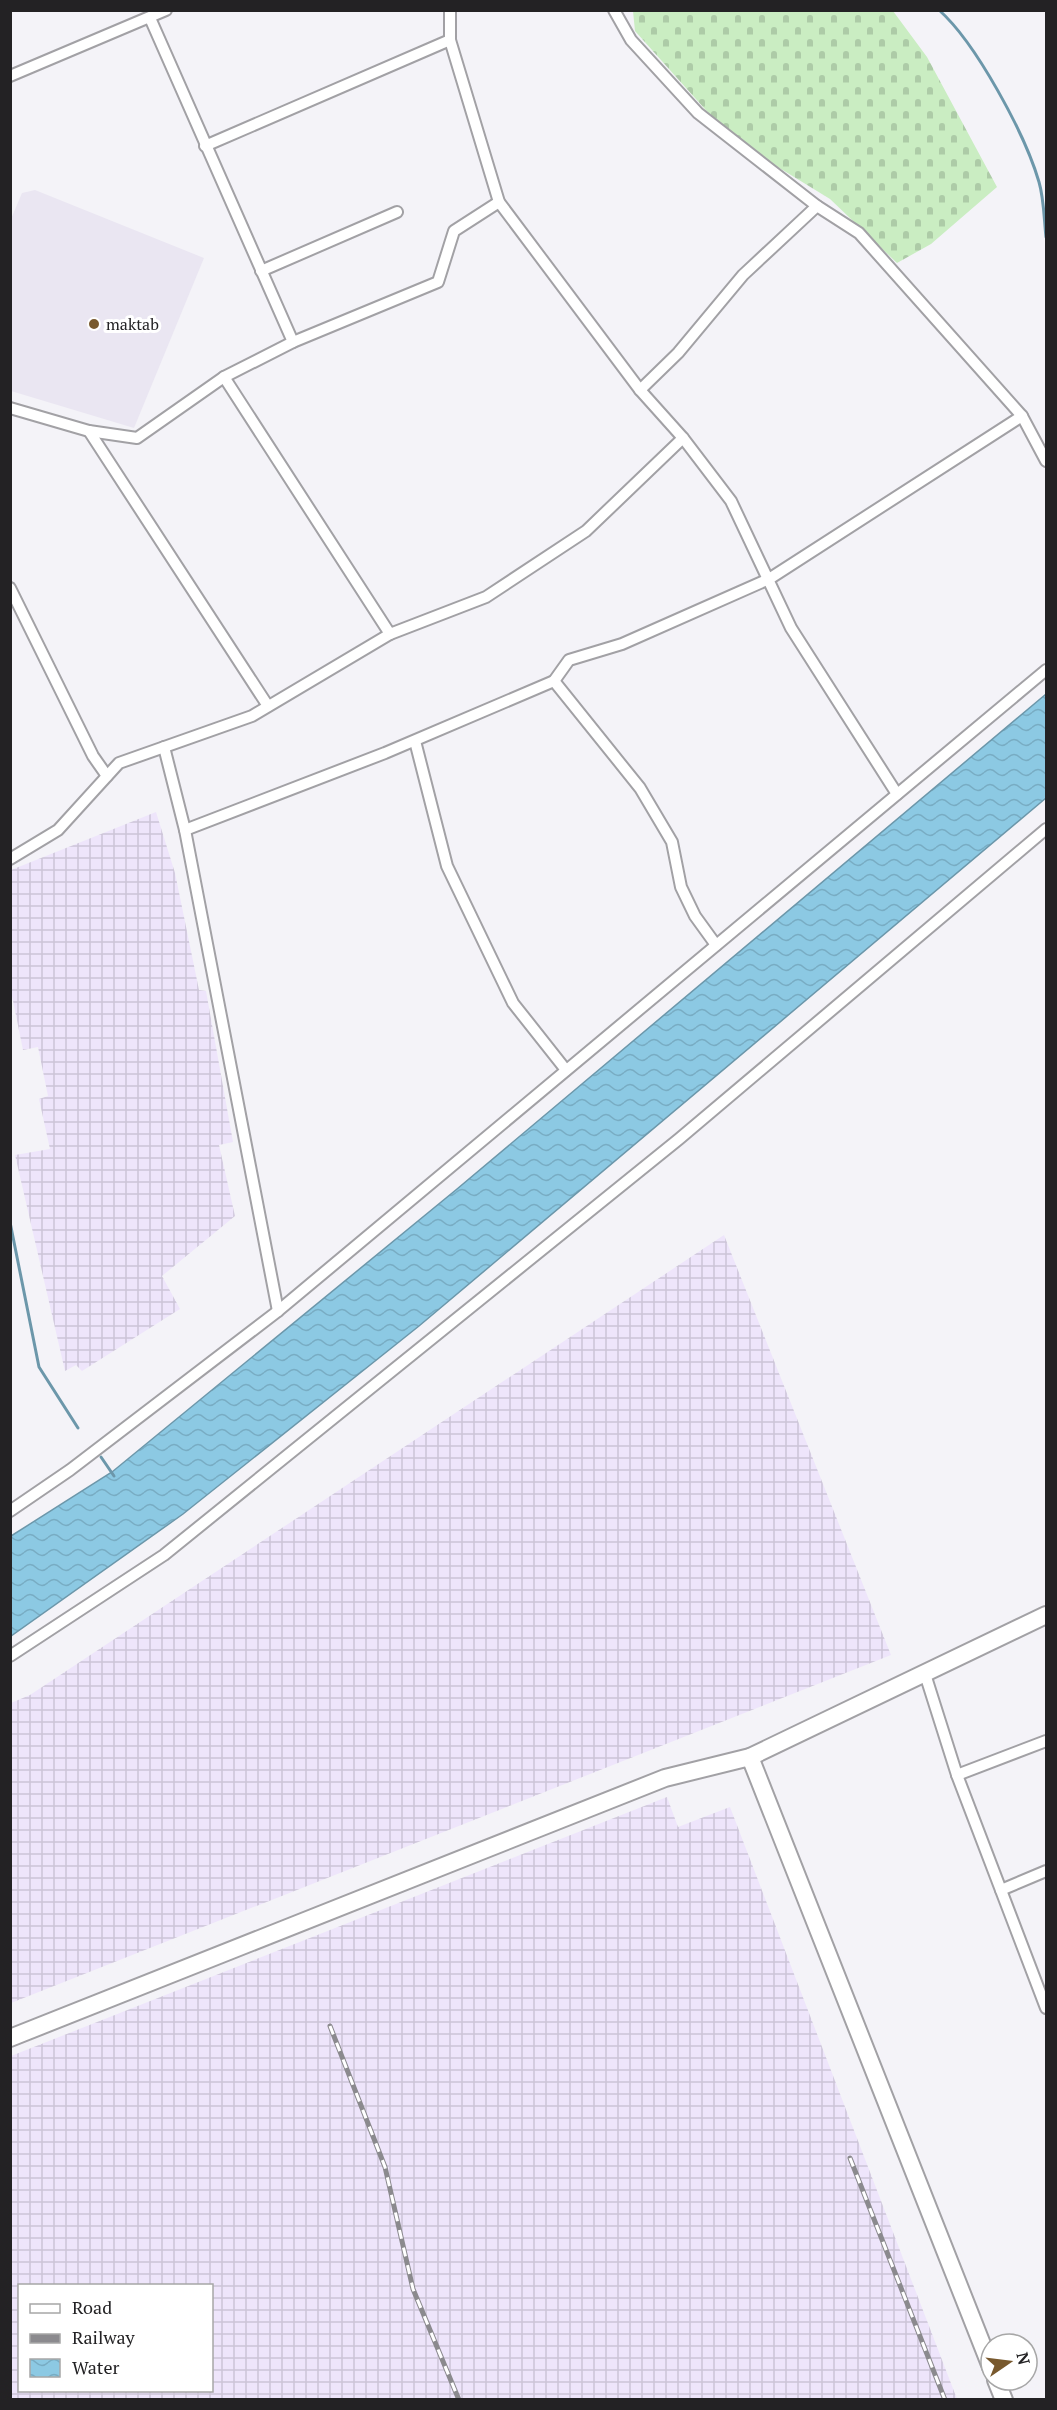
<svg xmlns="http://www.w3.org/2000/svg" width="1057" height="2410" viewBox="0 0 1057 2410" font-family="'PT Serif',serif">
  <defs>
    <pattern id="industrial-grid" width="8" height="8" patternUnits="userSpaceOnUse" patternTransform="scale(1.5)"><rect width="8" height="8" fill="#eee5fb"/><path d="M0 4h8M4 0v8" fill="none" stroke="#ccc4d7"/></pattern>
    <pattern id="cemetery-stones" width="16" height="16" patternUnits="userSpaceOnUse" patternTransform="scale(1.5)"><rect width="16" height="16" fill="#caedc2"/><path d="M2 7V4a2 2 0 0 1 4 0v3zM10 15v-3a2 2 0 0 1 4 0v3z" fill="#adcba7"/></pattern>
    <pattern id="water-waves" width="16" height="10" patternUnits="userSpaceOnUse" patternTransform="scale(1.5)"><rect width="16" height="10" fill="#8cc9e3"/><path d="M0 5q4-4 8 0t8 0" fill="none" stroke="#78acc3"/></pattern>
  </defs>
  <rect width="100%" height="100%" fill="#f4f3f8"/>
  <g fill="url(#industrial-grid)" fill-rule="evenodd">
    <polygon points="156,812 175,873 199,990 206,991 233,1142 219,1145 235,1216 162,1276 180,1309 82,1371 76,1365 65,1371 15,1155 50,1149 39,1099 48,1096 38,1047 23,1050 11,991 11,870"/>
    <polygon points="724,1235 891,1655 11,2003 11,1703 30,1695"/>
    <path d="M 667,1797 L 678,1827 L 730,1807 L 957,2399 L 11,2399 L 11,2056 ZM 20,2286 L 212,2286 L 212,2390 L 20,2390 Z"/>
  </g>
  <polygon fill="#eae6f2" points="35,190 204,258 134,428 11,391 11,219 22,193"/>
  <polygon fill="url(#cemetery-stones)" points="633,11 893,11 927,57 997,187 931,244 897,263 830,199 768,161 712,117 635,31"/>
  <polygon fill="url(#water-waves)" stroke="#6c97aa" stroke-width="1.5" points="1046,694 1046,798 419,1326 183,1514 11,1636 11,1536 112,1472 457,1189"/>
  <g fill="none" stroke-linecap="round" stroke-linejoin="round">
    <g stroke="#6c97aa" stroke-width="3">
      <path d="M 939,10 C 976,43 1025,134 1039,182 C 1044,199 1044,219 1046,237"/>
      <polyline points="10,1222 39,1367 78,1428"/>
      <polyline points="101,1457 114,1476"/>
    </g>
    <g stroke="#a2a1a5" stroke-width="14">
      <g id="street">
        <polyline points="450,10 450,40 499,202 640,390 683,438 731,501 791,628 897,794"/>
        <polyline points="614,10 631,40 698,113 817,206 859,233 1022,416 1046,461"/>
        <polyline points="150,18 293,342"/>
        <polyline points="10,76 166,10"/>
        <polyline points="205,146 450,40"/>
        <polyline points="261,271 397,212"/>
        <polyline points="224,377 390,634"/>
        <polyline points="640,390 678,353 743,275 817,206"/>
        <polyline points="10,408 89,431 137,438 224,377 293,342 438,282 454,231 499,202"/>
        <polyline points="89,431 268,706"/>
        <polyline points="10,588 93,756 107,776"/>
        <polyline points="554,681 640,788 672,842 681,887 695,916 716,945"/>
        <polyline points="415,741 447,866 513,1003 566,1070"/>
        <polyline points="164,747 185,830 278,1311"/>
        <polyline points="185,830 385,753 554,681 569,660 622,644 769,579 1022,416"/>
        <polyline points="10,859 58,830 119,763 252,716 390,634 486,597 586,531 683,438"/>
        <polyline points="10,1511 70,1470 278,1311 1046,670"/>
        <polyline points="10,1656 164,1555 679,1139 1046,829"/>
        <polyline points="925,1674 957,1775 1046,2008"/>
        <polyline points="957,1775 1046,1741"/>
        <polyline points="1001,1890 1046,1871"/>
      </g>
    </g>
    <g stroke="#a2a1a5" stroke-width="20">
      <g id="secondary">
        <polyline points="750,1757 991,2367"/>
        <polyline points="10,2038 665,1778 750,1757 1046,1615"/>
        <polyline points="996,2380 1004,2400"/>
      </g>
    </g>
    <use href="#street" stroke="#fff" stroke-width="10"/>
    <use href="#secondary" stroke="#fff" stroke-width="16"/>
    <g stroke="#8b8a8e" stroke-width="5">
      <g id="rail">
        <polyline points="330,2026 385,2167 413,2289 459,2400"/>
        <polyline points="850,2158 945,2400"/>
      </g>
    </g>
    <use href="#rail" stroke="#fff" stroke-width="3" stroke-dasharray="9" stroke-linecap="butt"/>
  </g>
  <circle fill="#78592e" stroke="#fff" stroke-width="2" cx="94" cy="324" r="6"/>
  <g text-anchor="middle" stroke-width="6" stroke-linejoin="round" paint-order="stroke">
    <g font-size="16" fill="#232224" stroke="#fff" text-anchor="start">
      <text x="106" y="330">maktab</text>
    </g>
  </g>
  <rect width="1057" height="2410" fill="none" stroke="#232224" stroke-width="24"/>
  <rect x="18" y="2284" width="195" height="108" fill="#ffffff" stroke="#a7a7a7" stroke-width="1.5"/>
  <rect x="30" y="2304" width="30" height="9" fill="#ffffff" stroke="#a7a7a7" stroke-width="1.5"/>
  <text x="72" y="2314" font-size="18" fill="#232224">Road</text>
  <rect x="30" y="2334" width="30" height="9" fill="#8b8a8e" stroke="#a7a7a7" stroke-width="1.5"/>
  <text x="72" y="2344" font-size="18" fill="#232224">Railway</text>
  <rect x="30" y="2359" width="30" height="18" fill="url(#water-waves)" stroke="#a7a7a7" stroke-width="1.5"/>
  <text x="72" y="2374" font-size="18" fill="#232224">Water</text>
  <g transform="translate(1009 2362) rotate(76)"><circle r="28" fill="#ffffff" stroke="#a7a7a7" stroke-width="1.5"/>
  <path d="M0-4.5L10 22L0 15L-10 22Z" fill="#78592e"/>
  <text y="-9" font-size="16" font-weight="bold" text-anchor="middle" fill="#232224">N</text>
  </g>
</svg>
